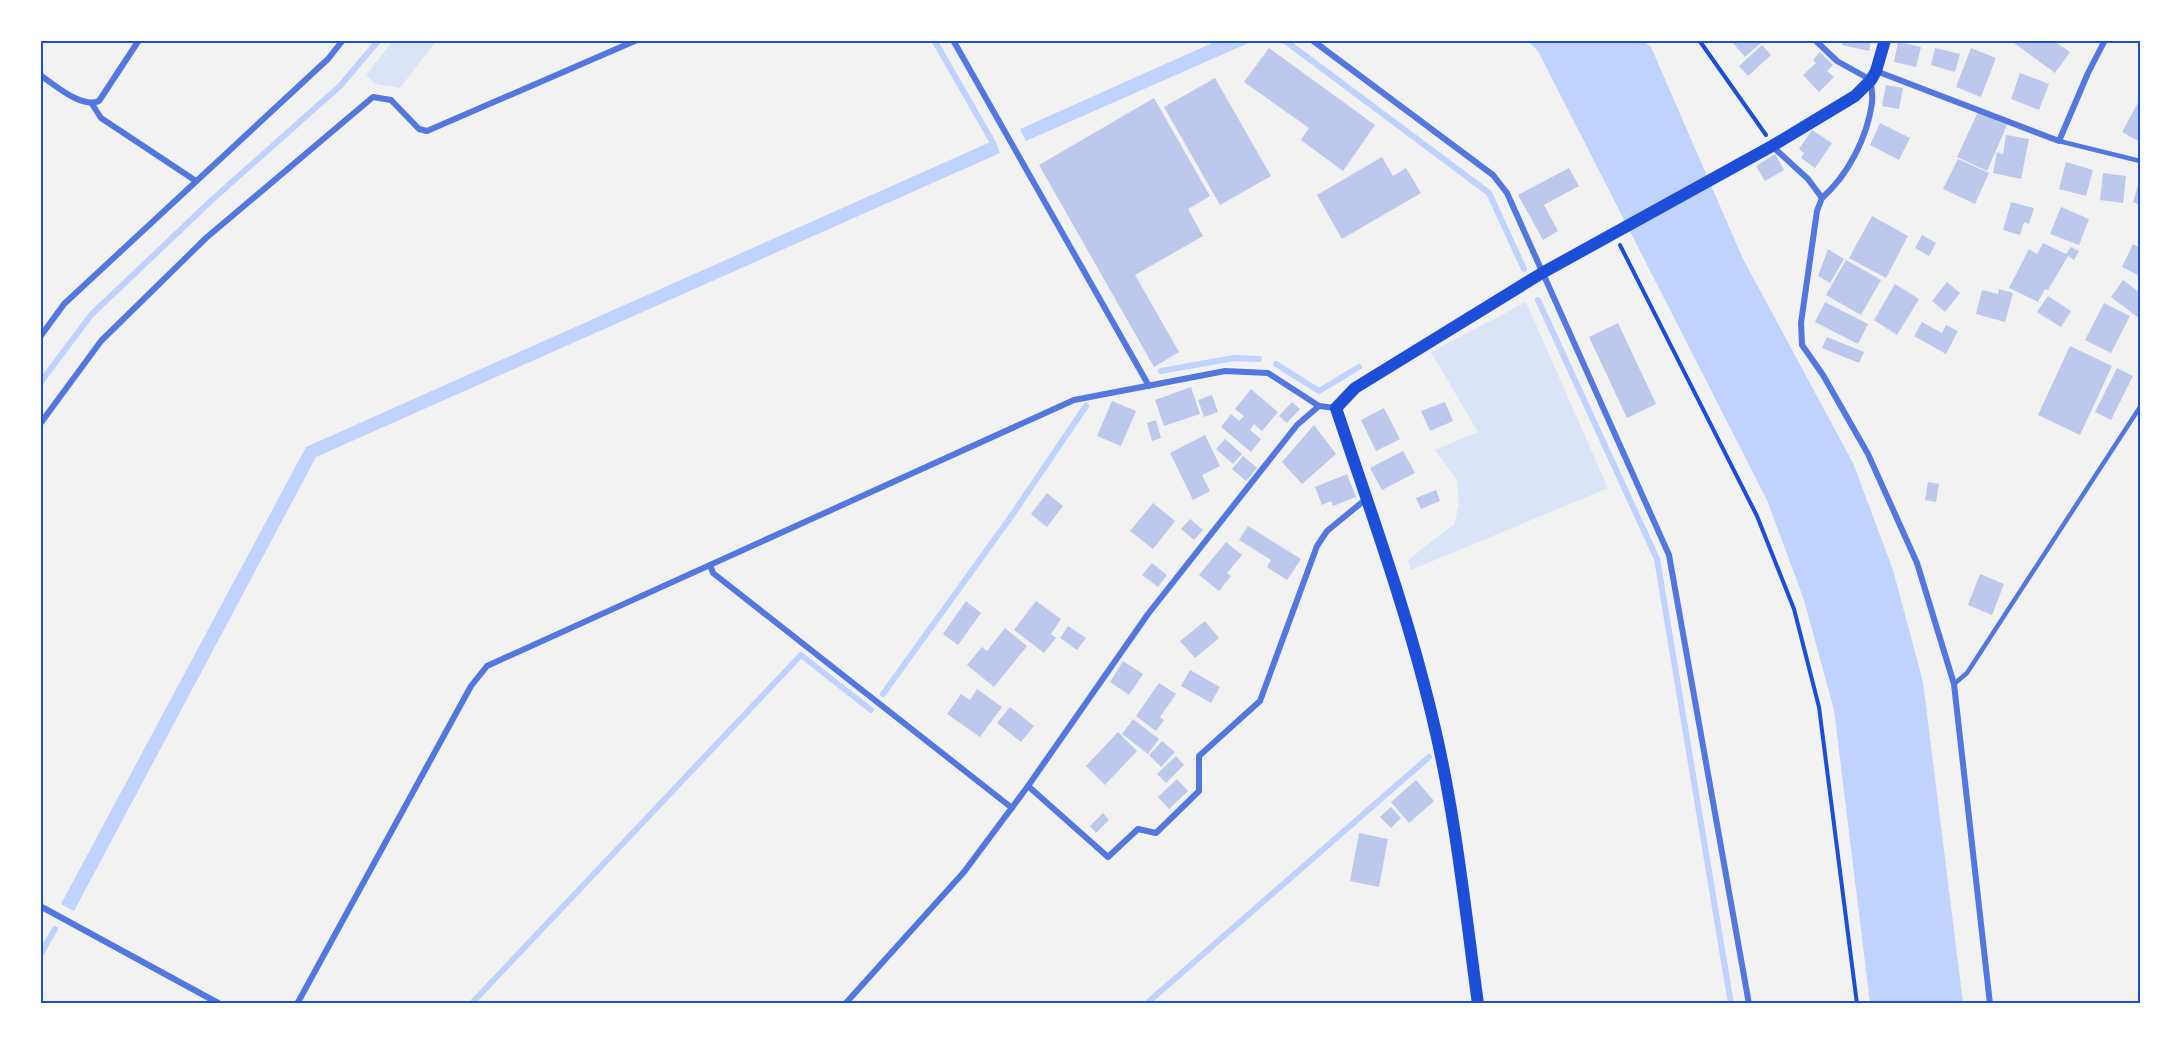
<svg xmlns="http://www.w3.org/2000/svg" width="2181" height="1044" viewBox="0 0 2181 1044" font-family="'Fira Sans Condensed',sans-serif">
  <rect width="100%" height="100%" fill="#f2f2f2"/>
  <g fill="#dbe4f7">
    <polygon points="393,41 436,41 400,88 375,84 366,75"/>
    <polygon points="1526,302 1608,488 1411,570 1408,560 1454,524 1459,504 1457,480 1435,450 1478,432 1431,352"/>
  </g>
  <g fill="#bfd3fe">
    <polygon points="1219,40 1253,41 1026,141 1020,129"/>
    <polygon points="1528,41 1643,41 1651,47 1743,259 1853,463 1893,570 1923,682 1963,1003 1870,1003 1834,710 1804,600 1767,500 1538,51"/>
    <polygon points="995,140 1000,153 316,457 74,911 61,904 306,447"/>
  </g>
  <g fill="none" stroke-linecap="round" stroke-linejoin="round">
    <g stroke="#bfd3fe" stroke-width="6">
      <polyline points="934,40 992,141"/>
      <polyline points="1284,40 1489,193 1524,269"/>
      <polyline points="1538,300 1657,559 1731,1004"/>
      <polyline points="1276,364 1319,391 1359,367"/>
      <polyline points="1161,371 1234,358 1259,359"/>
      <polyline points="40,383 91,315 214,198 340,86 379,40"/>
      <polyline points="883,694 1010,518 1086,406"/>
      <polyline points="40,955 55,929"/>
      <polyline points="471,1004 801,655 871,710"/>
      <polyline points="1146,1004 1429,757"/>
    </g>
  </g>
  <g fill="#bdc9ec">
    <polygon points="1734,40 1759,40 1761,43 1745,57 1732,42"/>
    <polygon points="1843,40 1871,40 1869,51 1842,45"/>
    <polygon points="2010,40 2053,40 2070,52 2055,73"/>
    <polygon points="1898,42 1921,47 1916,67 1894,62"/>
    <polygon points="1762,45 1771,55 1748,76 1739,66"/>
    <polygon points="1269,48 1375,125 1343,171 1301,140 1309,128 1244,82"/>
    <polygon points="1935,48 1960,54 1955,72 1931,65"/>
    <polygon points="1971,48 1996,58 1981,97 1956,87"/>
    <polygon points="1820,52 1833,65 1827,71 1834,77 1819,92 1803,75 1816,63 1813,60"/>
    <polygon points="2020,73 2049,84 2039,110 2011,99"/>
    <polygon points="1215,78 1271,176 1220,205 1164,107"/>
    <polygon points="1886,85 1903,88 1899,109 1882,106"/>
    <polygon points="1154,98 1210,196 1188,209 1203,236 1135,275 1179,352 1154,367 1039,165"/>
    <polygon points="2140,99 2140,142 2122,132"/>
    <polygon points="1978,112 2007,125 1987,171 1957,157"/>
    <polygon points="1880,123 1910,138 1899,160 1870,145"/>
    <polygon points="1812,130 1832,143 1815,168 1801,158 1804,153 1799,149"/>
    <polygon points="2006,135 2029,139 2021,179 1993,173 1997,152 2003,154"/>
    <polygon points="1775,154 1784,170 1765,181 1756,166"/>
    <polygon points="1382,157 1393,176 1406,168 1421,193 1342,239 1317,195"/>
    <polygon points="1958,159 1989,173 1975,204 1943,189"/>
    <polygon points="2066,162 2093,170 2086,196 2059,189"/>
    <polygon points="1569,168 1579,186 1544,205 1558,231 1543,240 1518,195"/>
    <polygon points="2103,173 2126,176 2123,203 2100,200"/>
    <polygon points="2140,179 2140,205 2133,202"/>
    <polygon points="2011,202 2034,208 2029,224 2024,222 2020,235 2003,230"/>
    <polygon points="2061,207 2089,219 2079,245 2050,234"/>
    <polygon points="1872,216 1908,236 1886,278 1849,258"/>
    <polygon points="1922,235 1936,243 1929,256 1915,248"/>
    <polygon points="2043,243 2066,254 2071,247 2079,251 2074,260 2068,256 2048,290 2045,289 2038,302 2009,288 2029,249 2037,254"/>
    <polygon points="2133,244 2140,248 2140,276 2122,267"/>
    <polygon points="1828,249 1844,259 1830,283 1818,276"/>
    <polygon points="1846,260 1881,280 1861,315 1826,295"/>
    <polygon points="2123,280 2140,293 2140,319 2111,297"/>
    <polygon points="1947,282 1960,293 1945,312 1932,301"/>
    <polygon points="1895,284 1919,299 1897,335 1874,320"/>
    <polygon points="1999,289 2013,293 2005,322 1976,314 1982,290 1998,294"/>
    <polygon points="2048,296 2071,311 2061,327 2037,312"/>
    <polygon points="1825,302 1868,324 1858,344 1815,322"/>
    <polygon points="2104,303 2130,316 2111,353 2085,340"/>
    <polygon points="1922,322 1942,333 1946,325 1958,331 1946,354 1914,336"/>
    <polygon points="1618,323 1656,404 1627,418 1589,337"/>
    <polygon points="1827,337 1864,352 1859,363 1822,348"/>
    <polygon points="2070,346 2112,366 2080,435 2038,415"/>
    <polygon points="2117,368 2133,376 2111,420 2095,412"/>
    <polygon points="1191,387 1200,414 1164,426 1155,400"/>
    <polygon points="1251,389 1278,412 1262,431 1254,424 1250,430 1261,439 1251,452 1221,427 1231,414 1239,421 1244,416 1235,409"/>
    <polygon points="1212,395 1218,412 1204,417 1198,400"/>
    <polygon points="1112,401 1136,411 1121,446 1097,436"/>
    <polygon points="1292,402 1300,409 1287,423 1279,416"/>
    <polygon points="1445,402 1453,421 1430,431 1421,411"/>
    <polygon points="1384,408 1400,439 1376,451 1361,420"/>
    <polygon points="1156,420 1161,438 1152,441 1147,423"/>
    <polygon points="1314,425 1336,454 1302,484 1282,462"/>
    <polygon points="1205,435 1220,466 1202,475 1210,491 1193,500 1170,453"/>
    <polygon points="1225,439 1242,454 1233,464 1216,449"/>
    <polygon points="1403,451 1415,473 1382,490 1370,468"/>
    <polygon points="1243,456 1257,468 1246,481 1232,469"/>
    <polygon points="1347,474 1356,497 1333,506 1331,501 1322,505 1315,487"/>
    <polygon points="1928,482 1939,484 1936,502 1925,500"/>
    <polygon points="1436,490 1440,501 1421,509 1416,498"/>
    <polygon points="1047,493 1063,506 1047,527 1031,514"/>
    <polygon points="1153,503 1175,521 1153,549 1130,531"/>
    <polygon points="1190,519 1203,530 1194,540 1181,529"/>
    <polygon points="1248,526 1301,559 1287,580 1267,567 1271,560 1239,540"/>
    <polygon points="1226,542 1242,555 1227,573 1231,576 1219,591 1199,575"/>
    <polygon points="1152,563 1167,575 1158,587 1142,575"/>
    <polygon points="1980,574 2004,584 1992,615 1968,605"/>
    <polygon points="966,601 981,613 958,645 943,634"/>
    <polygon points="1036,601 1061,619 1051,634 1056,638 1044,653 1014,630"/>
    <polygon points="1205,621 1219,638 1195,658 1180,641"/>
    <polygon points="1068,626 1086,638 1077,650 1060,638"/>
    <polygon points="1005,628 1027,646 994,687 967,665 982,647 987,651"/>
    <polygon points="1123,661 1143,674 1129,695 1110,682"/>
    <polygon points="1190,670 1220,687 1211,703 1181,686"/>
    <polygon points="1159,683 1176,694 1160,717 1164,720 1156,731 1136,716"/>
    <polygon points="977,689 1002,707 980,737 947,714 961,694 970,700"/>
    <polygon points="1010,707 1034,726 1021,742 997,723"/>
    <polygon points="1133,719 1159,739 1148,754 1122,734"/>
    <polygon points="1118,732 1137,751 1105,785 1086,766"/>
    <polygon points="1162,741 1175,752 1161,767 1149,755"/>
    <polygon points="1176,756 1184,765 1166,783 1157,774"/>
    <polygon points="1177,779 1188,791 1169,809 1158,797"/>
    <polygon points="1416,780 1434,801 1409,823 1391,802"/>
    <polygon points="1391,807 1401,818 1391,828 1380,817"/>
    <polygon points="1103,813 1109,820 1096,833 1090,826"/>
    <polygon points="1359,833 1388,839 1379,887 1350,881"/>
  </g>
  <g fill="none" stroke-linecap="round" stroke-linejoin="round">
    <g stroke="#1d4ed8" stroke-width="4">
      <polyline points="1699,40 1766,135"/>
      <polyline points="1620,245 1757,516 1794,609 1819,707 1857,1004"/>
    </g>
    <g stroke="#5277de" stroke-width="4.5">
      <polyline points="2059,141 2140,161"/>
      <polyline points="1954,684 1967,673 2140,407"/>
    </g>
    <g stroke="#5277de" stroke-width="6">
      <polyline points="953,40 1149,386"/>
      <polyline points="1312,40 1493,175 1507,193 1669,555 1749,1004"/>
      <path d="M 1815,40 L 1837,61 L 1871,80 C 1871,87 1873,96 1872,103 C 1867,138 1848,175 1822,198"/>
      <polyline points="1876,71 2059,141 2088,73 2105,40"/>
      <path d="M 40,75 C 55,85 82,109 99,101 L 139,40"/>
      <polyline points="92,104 101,118 196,181"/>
      <polyline points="1772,146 1808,179 1822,198 1817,211 1801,323 1802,345 1823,375 1868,454 1917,563 1954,684 1990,1004"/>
      <polyline points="40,337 64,304 328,59 343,40"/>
      <polyline points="40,424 101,341 206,238 373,97 391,100 419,129 427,131 637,40"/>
      <polyline points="710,565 713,573 1012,808"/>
      <polyline points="1028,786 1108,857 1138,829 1156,833 1199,791 1199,756 1260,701 1317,546 1327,531 1366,499"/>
      <polyline points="40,906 220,1004"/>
      <polyline points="297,1004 471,686 487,666 1074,400 1225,371 1268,373 1319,406 1336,408"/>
      <polyline points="845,1004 964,872 1028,786 1148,614 1297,425 1319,406"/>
    </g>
    <path stroke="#1d4ed8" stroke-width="12" d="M 1478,1004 C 1465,908 1455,810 1432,716 C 1407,611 1370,510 1336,408 L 1355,388 L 1542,273 L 1772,146 L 1855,96 L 1871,80 L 1876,71 L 1885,40"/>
  </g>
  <rect width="2181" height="1044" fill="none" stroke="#ffffff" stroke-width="84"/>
  <rect x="42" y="42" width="2097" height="960" fill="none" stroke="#1d4ed8" stroke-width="2"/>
</svg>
